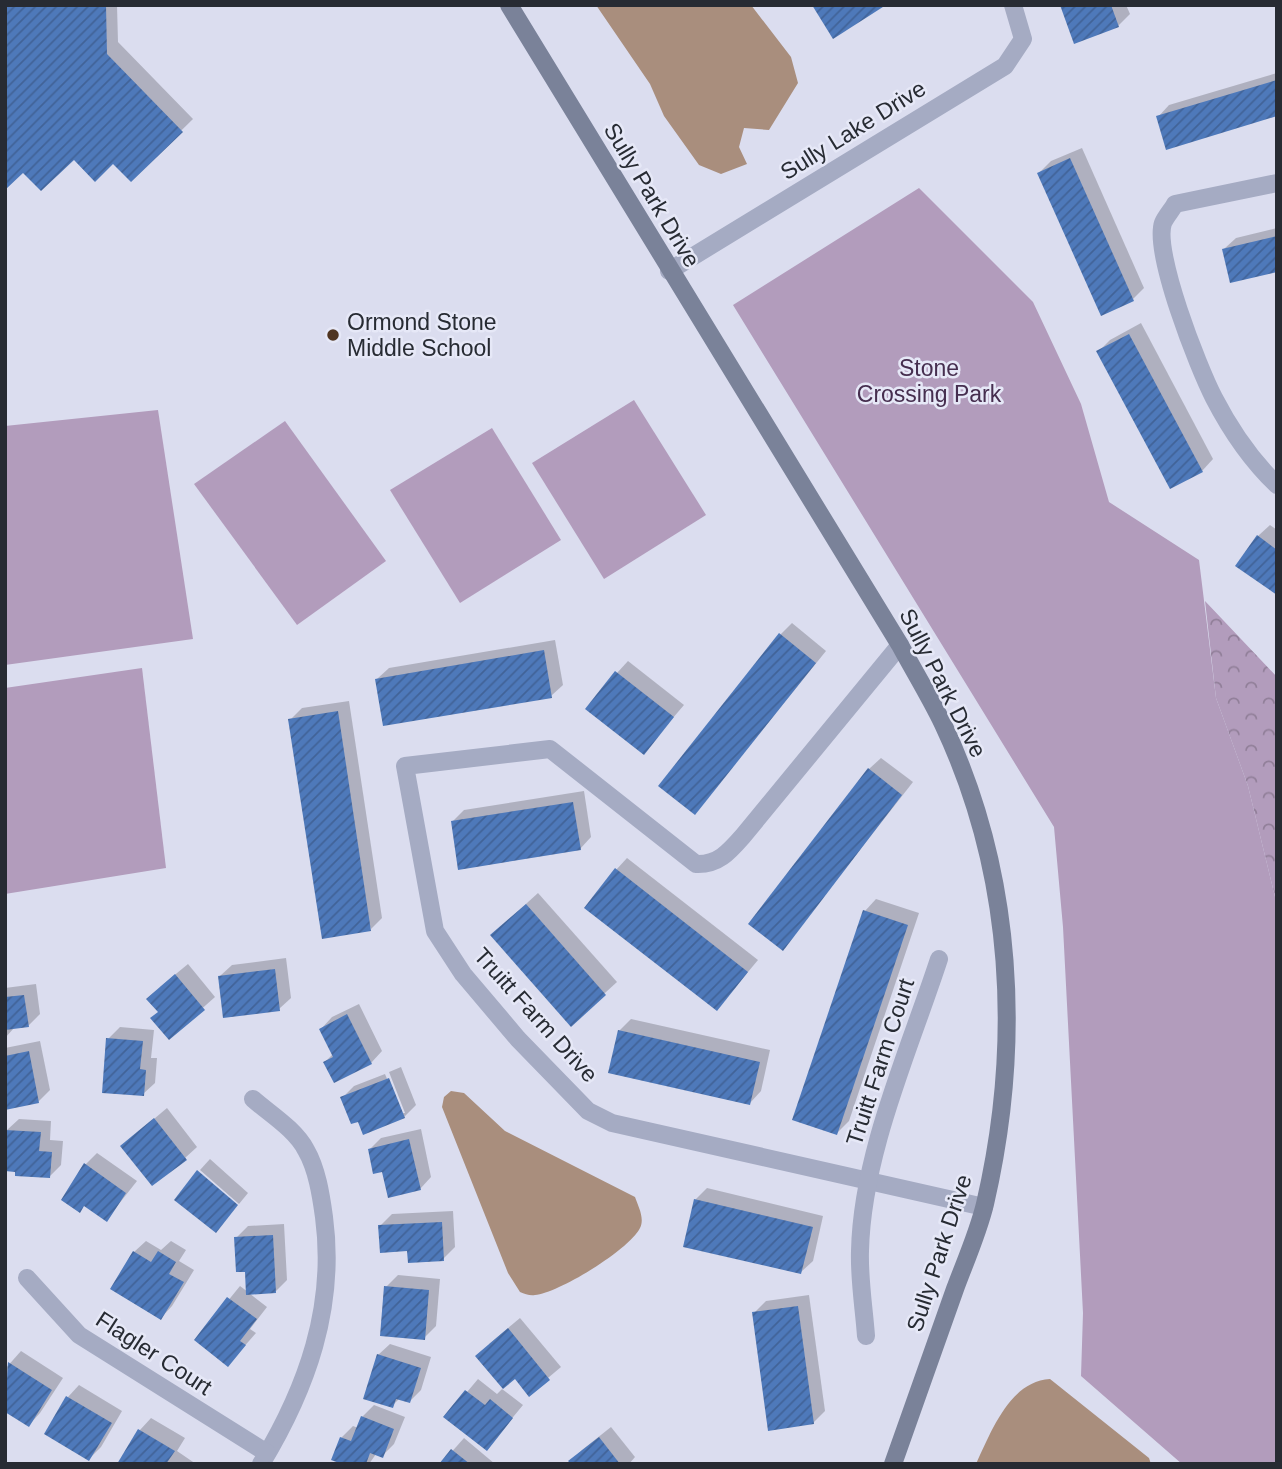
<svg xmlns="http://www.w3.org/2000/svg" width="1282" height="1469" viewBox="0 0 1282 1469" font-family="Helvetica,sans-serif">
  <defs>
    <pattern id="forest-crowns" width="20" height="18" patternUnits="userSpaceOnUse" patternTransform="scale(1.75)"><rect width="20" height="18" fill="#b29cbc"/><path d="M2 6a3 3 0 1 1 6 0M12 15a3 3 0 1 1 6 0" fill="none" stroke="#917f99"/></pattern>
    <pattern id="building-hatch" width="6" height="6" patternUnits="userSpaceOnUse" patternTransform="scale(1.75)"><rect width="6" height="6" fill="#4e79ba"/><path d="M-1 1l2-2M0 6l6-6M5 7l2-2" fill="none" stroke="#416398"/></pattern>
  </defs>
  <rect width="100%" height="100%" fill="#dbddef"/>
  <polygon fill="url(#forest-crowns)" points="1205,601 1277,677 1277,905 1248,786 1216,698"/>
  <g fill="#b29cbc">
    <polygon points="919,188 1033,302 1081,404 1109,502 1199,560 1216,698 1248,786 1277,905 1277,1464 1182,1464 1081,1376 1083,1313 1063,927 1054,827 733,305"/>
    <polygon points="634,400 706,515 604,579 532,463"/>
    <polygon points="158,410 193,639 5,665 5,426"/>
    <polygon points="285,421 386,561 297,625 194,484"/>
    <polygon points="492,428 561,540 460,603 390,490"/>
    <polygon points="142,668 166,868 5,894 5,688"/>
  </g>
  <g fill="#a98e7d">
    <polygon points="596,5 751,5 791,57 798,83 769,130 744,128 739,147 747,164 721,174 699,165 664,116 650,84"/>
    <path d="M 451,1091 L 464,1093 L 505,1131 L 635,1197 C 638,1206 645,1218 640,1228 C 630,1249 559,1293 535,1295 C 530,1296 525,1294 520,1292 L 508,1273 L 442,1107 L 444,1097 Z"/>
    <path d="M 1050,1379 L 1149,1458 L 1151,1464 L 976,1464 C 991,1432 1010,1381 1050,1379 Z"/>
  </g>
  <g fill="#0003">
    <polygon points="5,5 117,5 118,42 193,119 131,180 113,161 74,157 23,170"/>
    <polygon points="1062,5 1126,5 1130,14 1118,26"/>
    <polygon points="1277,73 1277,114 1158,117 1169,105"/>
    <polygon points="1082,148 1144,288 1133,299 1039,173 1051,161"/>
    <polygon points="1277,228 1277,270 1224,249 1236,238"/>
    <polygon points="1141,323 1213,459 1202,471 1099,351 1110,340"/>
    <polygon points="1270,525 1277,530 1277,593 1258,536"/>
    <polygon points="792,623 826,651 695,813 780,635"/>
    <polygon points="555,640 563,685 551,696 377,679 389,668"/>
    <polygon points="628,661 684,705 643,753 617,673"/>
    <polygon points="349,701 382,918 371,929 290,720 302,708"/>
    <polygon points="881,758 913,782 783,948 869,769"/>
    <polygon points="584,791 591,837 580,849 453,821 464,810"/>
    <polygon points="627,858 758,960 717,1009 616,870"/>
    <polygon points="538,893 617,982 571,1024 504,924"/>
    <polygon points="876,899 919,913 849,1121 837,1133 865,911"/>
    <polygon points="286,958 291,998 279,1009 220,976 232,965"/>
    <polygon points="188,964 215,997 169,1038 160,1012 160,987"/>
    <polygon points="36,984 40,1014 28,1026 14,1028 5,1038 5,988"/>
    <polygon points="359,1004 382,1051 371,1063 325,1062 333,1054 321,1029 332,1017"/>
    <polygon points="631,1019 770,1050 761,1091 750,1103 619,1031"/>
    <polygon points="120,1027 154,1030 151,1058 157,1058 155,1083 143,1094 108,1039"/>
    <polygon points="40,1041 50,1090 38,1102 5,1108 5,1048"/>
    <polygon points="401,1067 416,1105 404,1117 359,1119 342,1098 354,1086 385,1074 401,1113 405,1113 389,1072"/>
    <polygon points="167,1108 197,1147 185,1158 122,1146"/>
    <polygon points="19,1119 51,1121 50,1140 63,1141 61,1165 49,1177 7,1130"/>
    <polygon points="421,1129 431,1177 420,1189 383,1170 369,1150 381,1138"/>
    <polygon points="97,1153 137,1181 107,1219 85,1205 86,1164"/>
    <polygon points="210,1159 248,1193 239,1204 200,1170"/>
    <polygon points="707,1188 823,1216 813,1261 801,1272 695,1200"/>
    <polygon points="453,1211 455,1247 443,1259 409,1249 380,1226 392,1214"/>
    <polygon points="284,1224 287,1280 275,1292 249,1293 267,1307 250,1329 256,1333 228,1365 196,1340 240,1286 248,1292 247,1270 236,1238 248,1226"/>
    <polygon points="146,1241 161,1250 171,1241 186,1250 179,1261 194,1270 172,1306 161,1318 134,1252"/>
    <polygon points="398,1275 440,1279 436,1326 424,1338 386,1287"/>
    <polygon points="809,1295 825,1411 813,1423 754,1313 766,1301"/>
    <polygon points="520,1318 561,1367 529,1394 489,1344"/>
    <polygon points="390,1344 431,1357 421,1390 410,1401 400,1398 392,1406 378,1355"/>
    <polygon points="21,1351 63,1378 40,1413 29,1425 5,1410 5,1369"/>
    <polygon points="478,1379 497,1394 502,1389 523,1405 487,1449 446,1417"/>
    <polygon points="79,1385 122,1411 101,1447 89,1459 46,1433 68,1397"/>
    <polygon points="374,1405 405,1417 394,1444 382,1456 376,1454 369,1464 347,1464 341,1438 353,1426 358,1428 362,1417"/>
    <polygon points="151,1418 185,1438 177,1451 196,1464 119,1464 140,1430"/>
    <polygon points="611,1427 635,1457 629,1464 573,1464 571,1461 582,1450"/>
    <polygon points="464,1438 495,1464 441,1464"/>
  </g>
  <g fill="url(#building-hatch)">
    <polygon points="5,5 106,5 107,54 183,132 131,182 113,164 95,182 74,160 41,191 23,173 5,190"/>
    <polygon points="812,5 886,5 833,39"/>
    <polygon points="1060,5 1111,5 1119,27 1074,44"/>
    <polygon points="1277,80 1277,116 1166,150 1156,116"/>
    <polygon points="1070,158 1134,301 1101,316 1037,173"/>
    <polygon points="1277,236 1277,272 1230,283 1222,249"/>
    <polygon points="1129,334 1203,472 1170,489 1096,351"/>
    <polygon points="1257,535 1277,550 1277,595 1235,566"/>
    <polygon points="779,633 816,663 695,815 658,786"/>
    <polygon points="544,650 552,698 383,726 375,679"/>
    <polygon points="615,671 674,717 644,755 585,709"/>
    <polygon points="338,711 371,931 322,939 288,719"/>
    <polygon points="868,768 902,795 783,951 748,924"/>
    <polygon points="573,802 581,850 458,870 451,821"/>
    <polygon points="615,868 748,972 717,1011 584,908"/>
    <polygon points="526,904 606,995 571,1027 490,935"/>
    <polygon points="863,910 908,925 837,1135 792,1120"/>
    <polygon points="275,969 280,1011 223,1018 218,976"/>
    <polygon points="175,974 205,1010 169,1040 150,1018 158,1012 146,999"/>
    <polygon points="24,995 29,1027 5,1030 5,997"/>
    <polygon points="347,1014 372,1064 334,1083 323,1062 333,1057 319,1029"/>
    <polygon points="618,1030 760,1062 750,1105 608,1073"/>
    <polygon points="106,1038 143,1041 140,1069 146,1070 144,1096 102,1093"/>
    <polygon points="29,1051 39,1103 5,1110 5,1056"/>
    <polygon points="389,1078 405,1118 363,1135 358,1122 351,1124 340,1097"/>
    <polygon points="154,1118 187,1160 152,1186 120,1146"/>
    <polygon points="5,1130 41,1132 39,1151 52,1152 50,1178 15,1176 15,1172 5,1171"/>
    <polygon points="409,1139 421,1190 388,1198 382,1172 373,1174 368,1149"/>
    <polygon points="84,1163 126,1193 107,1222 84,1206 80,1213 61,1200"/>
    <polygon points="197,1170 238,1205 216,1233 174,1200"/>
    <polygon points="694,1199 813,1227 801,1274 683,1247"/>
    <polygon points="442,1222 444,1261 408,1263 407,1251 380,1253 378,1225"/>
    <polygon points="273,1235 276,1293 246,1295 245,1272 236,1272 234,1237"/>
    <polygon points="133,1251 151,1262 158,1251 176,1262 169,1274 184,1282 161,1320 110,1289"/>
    <polygon points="384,1286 429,1290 425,1340 380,1336"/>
    <polygon points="227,1297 257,1319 240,1341 246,1345 228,1367 194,1340"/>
    <polygon points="798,1306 814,1424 768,1431 752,1312"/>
    <polygon points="508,1328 550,1380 529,1397 515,1379 503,1389 475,1356"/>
    <polygon points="377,1354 421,1368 410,1403 396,1399 393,1408 363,1399"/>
    <polygon points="8,1362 52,1390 29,1427 5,1412"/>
    <polygon points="465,1390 485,1405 490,1399 513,1418 487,1451 443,1417"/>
    <polygon points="66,1396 112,1423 89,1461 44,1434"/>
    <polygon points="361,1416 394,1429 383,1458 370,1453 366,1464 342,1464 331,1460 340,1437 351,1441"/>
    <polygon points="138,1429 175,1451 166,1464 117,1464"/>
    <polygon points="599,1437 620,1464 571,1464 568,1461"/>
    <polygon points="451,1449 470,1464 439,1464"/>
  </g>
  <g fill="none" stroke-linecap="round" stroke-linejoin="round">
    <g stroke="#a5abc3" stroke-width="18">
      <path d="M 1277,183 L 1175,204 C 1172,210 1166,216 1163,223 C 1153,252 1198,367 1214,398 C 1230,429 1252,461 1277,485"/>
      <polyline points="669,271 1005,66 1023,39 1013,5"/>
      <path d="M 900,645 L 743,836 C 729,852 718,865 696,864 L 550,749 L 405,766 L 435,931 L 463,974 L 518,1039 L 588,1111 L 612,1123 L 984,1207"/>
      <path d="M 253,1099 C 270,1114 295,1129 306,1150 C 317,1169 321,1195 324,1217 C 336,1307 307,1388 261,1464"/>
      <polyline points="27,1278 79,1335 267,1453"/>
      <path d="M 866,1336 C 864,1308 859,1279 860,1251 C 862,1154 909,1051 939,959"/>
    </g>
    <path stroke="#7a8299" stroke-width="18" d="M 509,5 L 900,645 C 914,671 930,697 943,724 C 1014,875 1022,1044 985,1204 C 978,1233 965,1262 955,1289 C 934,1347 914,1406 893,1464"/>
  </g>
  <circle fill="#503521" stroke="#e6e8f7" stroke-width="2.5" cx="333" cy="335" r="7"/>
  <g text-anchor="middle" stroke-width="5" stroke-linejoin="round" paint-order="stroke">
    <g font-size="23" fill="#272b33" stroke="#e6e8f7">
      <text transform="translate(853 130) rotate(-32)" y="8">Sully Lake Drive</text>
      <text transform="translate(652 195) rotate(59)" y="8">Sully Park Drive</text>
      <text transform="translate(943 683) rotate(63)" y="8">Sully Park Drive</text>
      <text transform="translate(536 1015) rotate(48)" y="8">Truitt Farm Drive</text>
      <text transform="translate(880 1062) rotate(-72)" y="8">Truitt Farm Court</text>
      <text transform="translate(939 1253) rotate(-72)" y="8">Sully Park Drive</text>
      <text transform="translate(154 1353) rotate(33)" y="8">Flagler Court</text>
    </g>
    <g font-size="23" fill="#272b33" stroke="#e6e8f7" text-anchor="start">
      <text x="347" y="330">Ormond Stone<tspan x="347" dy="26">Middle School</tspan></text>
    </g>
    <g font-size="23" fill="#462e4f" stroke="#e6e8f7">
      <text x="929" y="376">Stone<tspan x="929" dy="26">Crossing Park</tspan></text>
    </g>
  </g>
  <rect width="1282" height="1469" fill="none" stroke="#272b33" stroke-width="14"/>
</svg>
